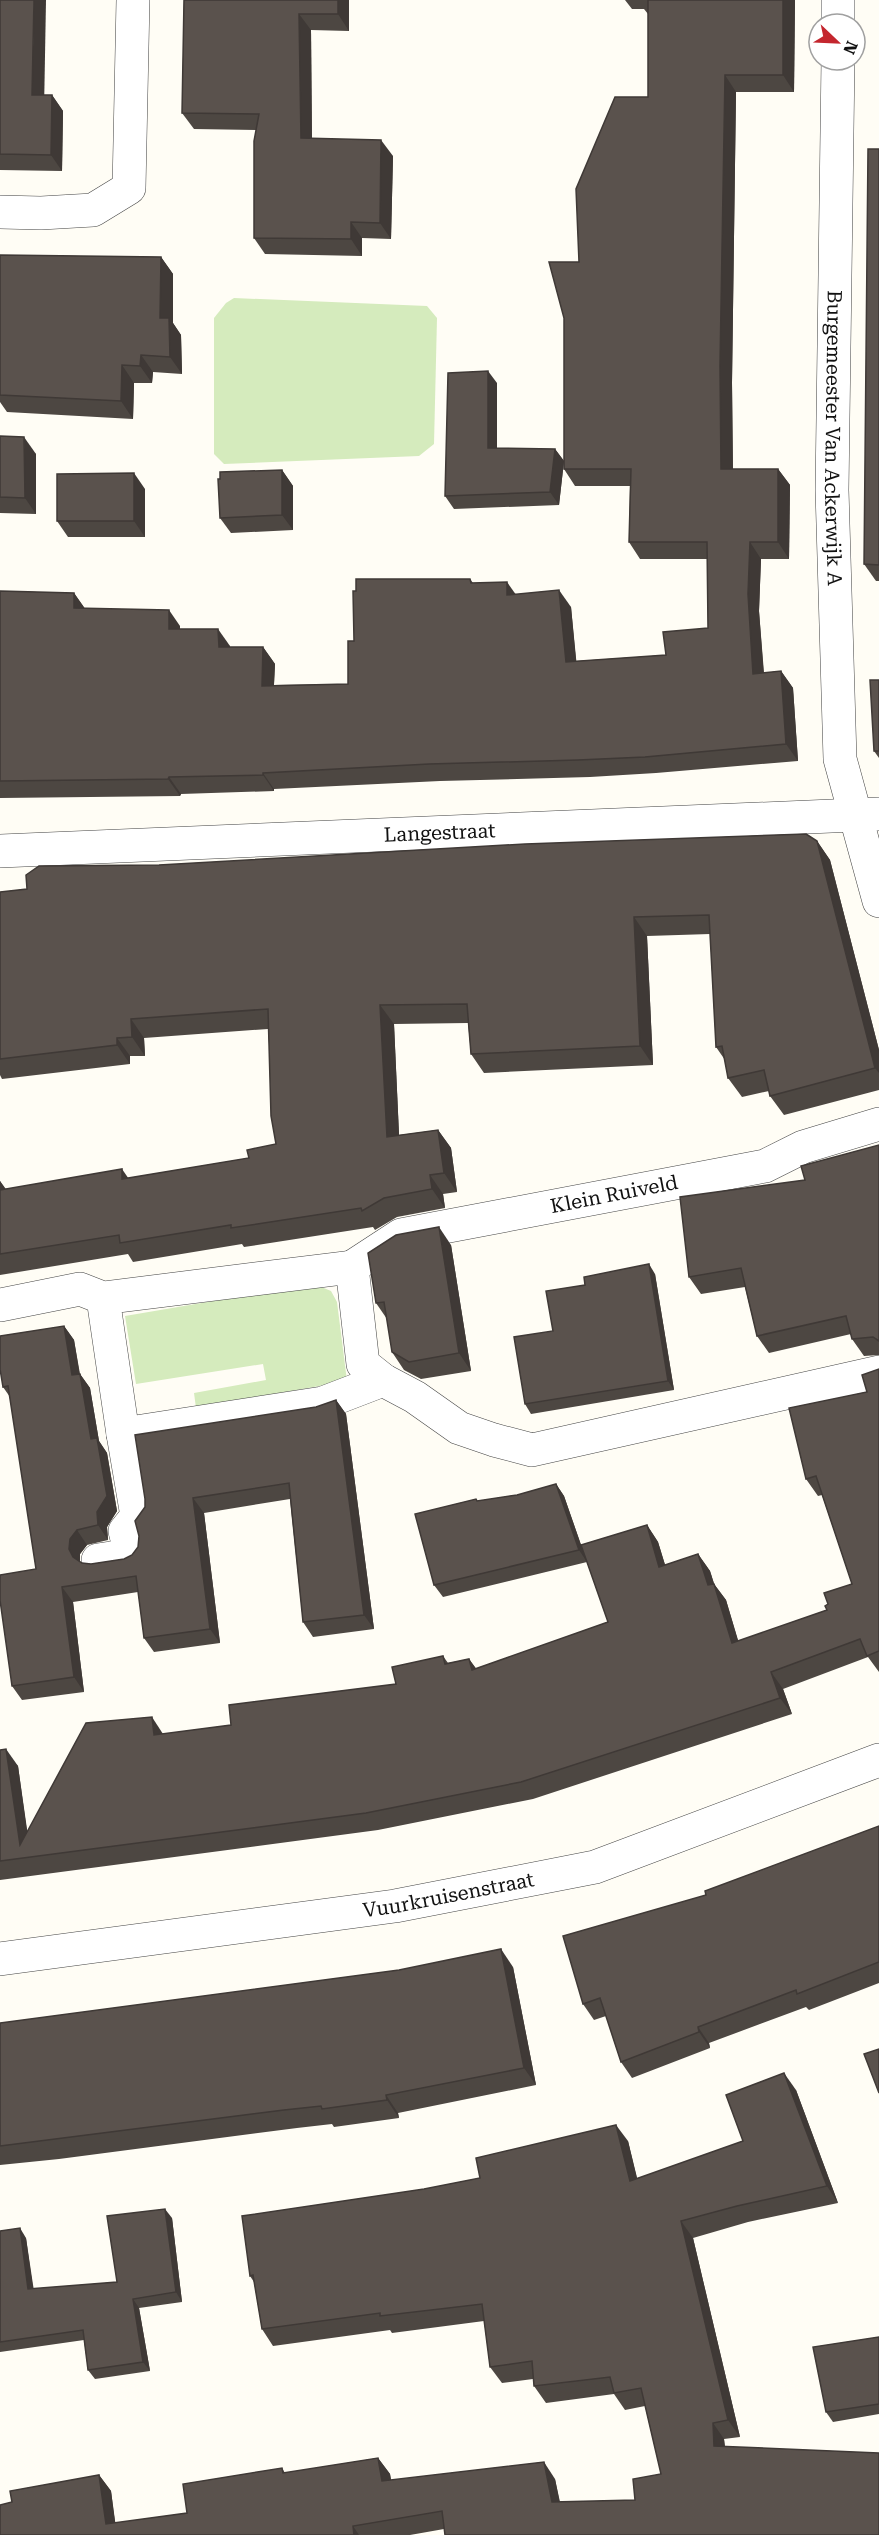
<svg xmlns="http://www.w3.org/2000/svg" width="879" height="2535" viewBox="0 0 879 2535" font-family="'Roboto Serif',serif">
  <rect width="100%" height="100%" fill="#fffdf5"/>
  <g fill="#d5ebbd">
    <polygon points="234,298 427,306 437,318 434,444 419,456 224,464 214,454 214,318 226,303"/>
    <polygon points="314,1284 331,1291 337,1302 347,1381 196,1408 194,1393 266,1380 263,1364 136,1384 125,1316"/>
  </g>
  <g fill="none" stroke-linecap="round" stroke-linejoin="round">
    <g stroke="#444" stroke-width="34">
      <g id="minor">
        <polyline points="838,24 838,0"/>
        <path id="s1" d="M 838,60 L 832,490 L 840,759 L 879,901"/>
        <polyline points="0,212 41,213 93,210 129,188 133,0"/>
        <path id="s2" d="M 0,851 L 879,814"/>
        <polyline points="879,1124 803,1147 765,1166 401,1235 352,1267 363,1364 383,1380 415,1397 459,1428 494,1440 532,1450 879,1372"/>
        <polyline points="103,1298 123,1434 323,1403 383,1380"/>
        <polyline points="0,1305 80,1289 103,1298 352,1267"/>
        <polyline points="98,1560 131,1555 125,1531 137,1516 123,1434"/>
        <path id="s3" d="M 0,1959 L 395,1906 L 595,1867 L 879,1760"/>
      </g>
    </g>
    <use href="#minor" stroke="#fff" stroke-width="33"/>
  </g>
  <g fill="#4d4742">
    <polygon points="0,0 44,60 44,95 52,95 63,111 62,171 0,170"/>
    <polygon points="184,0 349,0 349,31 311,30 312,138 393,156 391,239 362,238 362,256 265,254 254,238 256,130 194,129 182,113"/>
    <polygon points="625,0 795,0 794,92 736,92 732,383 733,469 778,469 790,485 789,559 761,559 759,611 764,673 781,671 793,688 798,761 656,773 590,777 440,781 274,789 274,791 181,794 180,796 0,798 0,591 74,593 85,609 180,626 180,629 230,646 230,647 263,647 275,664 274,685 348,684 354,641 470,579 473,583 516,594 571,607 576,661 666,655 708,628 707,559 640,559 629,542 630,486 575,486 564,469 579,262 648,97 648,14 644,9 632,9"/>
    <polygon points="879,149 879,581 876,581 864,564"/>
    <polygon points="0,255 161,257 173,274 173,323 181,335 182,374 153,372 152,383 134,383 133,419 7,412 0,402"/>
    <polygon points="497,383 497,448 555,449 564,461 559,505 454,509 445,496"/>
    <polygon points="0,436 36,454 36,514 0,513"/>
    <polygon points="282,470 293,486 293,530 231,533 220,518"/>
    <polygon points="145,489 145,537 68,537 57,521"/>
    <polygon points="879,680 879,758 874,751"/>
    <polygon points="817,841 830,860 879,1050 879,1090 784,1115 770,1096 769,1091 742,1097 728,1078 725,1060 716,1047 710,934 647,936 653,1065 484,1073 471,1054 468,1023 394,1024 399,1135 438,1130 451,1148 457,1192 443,1194 445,1208 397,1217 375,1230 373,1227 244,1247 242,1244 133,1262 128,1254 0,1275 0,1181 5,1189 128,1178 249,1158 276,1144 268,1029 144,1038 145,1056 130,1056 130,1064 2,1079 0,1075 0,892 27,889 159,865"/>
    <polygon points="879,1145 879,1355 864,1356 852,1339 851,1334 769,1353 757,1336 745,1287 701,1294 689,1277 805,1180"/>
    <polygon points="451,1245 471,1371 421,1379 404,1370 392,1352 387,1319 376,1303"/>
    <polygon points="655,1274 674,1390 531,1414 525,1404"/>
    <polygon points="64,1326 74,1340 80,1374 90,1388 99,1441 107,1453 117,1511 107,1527 108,1540 87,1545 80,1554 80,1562 82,1563 91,1564 124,1559 132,1555 138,1547 139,1536 316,1407 336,1400 346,1414 374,1629 313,1637 303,1622 290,1499 204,1513 220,1643 154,1652 144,1638 138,1592 73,1602 84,1692 22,1700 12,1686 36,1569 10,1397 3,1387"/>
    <polygon points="879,1369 879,1672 868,1657 783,1689 792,1714 533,1799 378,1830 0,1880 0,1750 18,1766 27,1832 163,1734 231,1725 396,1684 443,1656 448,1663 469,1659 476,1669 608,1622 587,1562 443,1597 434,1585 476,1499 477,1501 517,1495 556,1484 564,1496 581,1545 647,1525 658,1542 665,1565 698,1554 710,1571 714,1584 726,1600 738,1641 827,1610 828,1604 852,1584 822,1495 818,1496 806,1479 867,1392"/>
    <polygon points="879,1826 879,1983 809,2010 806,2007 709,2043 710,2048 632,2078 621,2062 606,2016 594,2020 583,2004 706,1895"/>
    <polygon points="513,1967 536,2085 398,2113 399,2118 334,2127 332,2124 297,2128 59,2159 0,2165 0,2023"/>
    <polygon points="796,2090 838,2203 748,2222 693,2238 740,2437 724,2439 725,2446 879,2535 444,2529 410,2535 0,2535 12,2502 99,2475 111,2491 115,2523 187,2513 282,2468 285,2473 378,2458 390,2474 391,2480 555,2479 560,2502 635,2500 661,2474 645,2406 625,2410 614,2394 546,2403 534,2386 533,2379 502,2383 490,2367 484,2321 392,2333 390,2330 273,2346 262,2329 254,2282 250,2276 424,2189 480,2178 628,2141 637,2179 743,2141"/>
    <polygon points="172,2218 182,2302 139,2308 150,2371 95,2379 88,2370 84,2340 0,2352 0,2231 26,2238 33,2289 117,2282"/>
    <polygon points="879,2337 879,2414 833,2422 826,2412"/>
  </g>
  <g fill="#3f3936">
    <polygon points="34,0 46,0 44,111 32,95"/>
    <polygon points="338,0 349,0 349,31 338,14"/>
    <polygon points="783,0 795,0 794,92 783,75"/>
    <polygon points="299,14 311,30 312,154 301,138"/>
    <polygon points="725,75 736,92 732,383 733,486 721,469 720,366"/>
    <polygon points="52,95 63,111 62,171 51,155"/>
    <polygon points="381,140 393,156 391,239 380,223"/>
    <polygon points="351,222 362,238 362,256 351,239"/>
    <polygon points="161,257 173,274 173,323 181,335 182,374 170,357 160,318"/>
    <polygon points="141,355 153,372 152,383 140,366"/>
    <polygon points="122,365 134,383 133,419 121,401"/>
    <polygon points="488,371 497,383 497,460 488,448"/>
    <polygon points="24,437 36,454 36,514 25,498"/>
    <polygon points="555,449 564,461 559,505 550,492"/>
    <polygon points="778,469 790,485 789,559 778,542"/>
    <polygon points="282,470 293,486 293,530 282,515"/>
    <polygon points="134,473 145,489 145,537 134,521"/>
    <polygon points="750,542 761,559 759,611 765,691 753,674 748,594"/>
    <polygon points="507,582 519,599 507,595"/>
    <polygon points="559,590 571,607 578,678 566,662"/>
    <polygon points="74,593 86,610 74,608"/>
    <polygon points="169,610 180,626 180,646 169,629"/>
    <polygon points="218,629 230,646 231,663 219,647"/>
    <polygon points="263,647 275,664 273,702 262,686"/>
    <polygon points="781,671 793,688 798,761 786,744"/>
    <polygon points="263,773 274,789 274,791 263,775"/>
    <polygon points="169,777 181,794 180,796 168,779"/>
    <polygon points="817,841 830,860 879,1050 879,1073 875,1068"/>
    <polygon points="634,917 647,936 653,1065 640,1046"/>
    <polygon points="380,1005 394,1024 400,1156 387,1137"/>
    <polygon points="131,1019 144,1038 145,1056 132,1037"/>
    <polygon points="117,1038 130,1056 130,1064 117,1045"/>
    <polygon points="438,1130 451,1148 457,1192 444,1173"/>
    <polygon points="122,1169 135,1188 122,1179"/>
    <polygon points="430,1175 443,1194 445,1208 432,1189"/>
    <polygon points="0,1181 11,1196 0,1190"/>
    <polygon points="439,1227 451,1245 471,1371 459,1353"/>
    <polygon points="649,1264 655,1274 674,1390 668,1381"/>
    <polygon points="64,1326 74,1340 82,1389 72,1375"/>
    <polygon points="80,1374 90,1388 99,1441 107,1453 117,1511 107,1527 108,1540 98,1525 91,1439"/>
    <polygon points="336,1400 346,1414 374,1629 364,1615"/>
    <polygon points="556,1484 564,1496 587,1562 579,1550"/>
    <polygon points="193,1498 204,1513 220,1643 210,1629"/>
    <polygon points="647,1525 658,1542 671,1584 659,1567"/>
    <polygon points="77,1530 87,1545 80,1554 80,1563 73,1557 69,1549 70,1539"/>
    <polygon points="698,1554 710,1571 720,1602 708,1585"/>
    <polygon points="714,1584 726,1600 744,1660 732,1643"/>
    <polygon points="62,1587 73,1602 84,1692 74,1677"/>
    <polygon points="469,1659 481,1675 472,1670"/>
    <polygon points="771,1672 783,1689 792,1714 780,1698"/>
    <polygon points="152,1717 163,1734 154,1735"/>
    <polygon points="6,1749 18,1766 31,1857 20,1845"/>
    <polygon points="501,1949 513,1967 536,2085 524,2068"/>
    <polygon points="698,2027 709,2043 710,2048 699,2032"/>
    <polygon points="784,2073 796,2090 838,2203 827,2186"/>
    <polygon points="386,2095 398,2113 399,2118 387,2100"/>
    <polygon points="616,2125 628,2141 642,2198 630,2181"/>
    <polygon points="165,2209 172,2218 182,2302 176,2292"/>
    <polygon points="681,2221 693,2238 740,2437 728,2420"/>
    <polygon points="20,2228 26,2238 35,2298 28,2289"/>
    <polygon points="133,2299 139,2308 150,2371 143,2362"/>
    <polygon points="713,2423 724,2439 726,2463 714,2446"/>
    <polygon points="378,2458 390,2474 394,2498 382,2481"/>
    <polygon points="544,2462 555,2479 563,2519 552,2502"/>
    <polygon points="99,2475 111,2491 117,2535 106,2524"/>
    <polygon points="353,2526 359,2535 354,2535"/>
  </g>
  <g fill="#5a524d" stroke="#3f3936" stroke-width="1.5">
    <polygon points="0,0 34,0 32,95 52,95 51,155 0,154"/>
    <polygon points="184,0 338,0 338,14 299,14 301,138 381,140 380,223 351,222 351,239 254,238 254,141 259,114 182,113"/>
    <polygon points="648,0 783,0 783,75 725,75 720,366 721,469 778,469 778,542 750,542 748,594 753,674 781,671 786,744 645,757 578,760 429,764 263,773 263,775 169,777 168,779 0,781 0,591 74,593 74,608 169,610 169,629 218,629 219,647 263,647 262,686 348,684 348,641 354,641 353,591 356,591 356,579 470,579 471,583 507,582 507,595 559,590 566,662 666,655 663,632 708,628 707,542 629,542 631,469 564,469 564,318 549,262 579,262 576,189 615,97 648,97"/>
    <polygon points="868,149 879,149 879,565 864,564"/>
    <polygon points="0,255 161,257 160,318 169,318 170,357 141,355 140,366 122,365 121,401 0,395"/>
    <polygon points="488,371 488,448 555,449 550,492 445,496 448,373"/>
    <polygon points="0,436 24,437 25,498 0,497"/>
    <polygon points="282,470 282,515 220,518 218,479 220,479 220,472"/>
    <polygon points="134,473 134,521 57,521 57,474"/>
    <polygon points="870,680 879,680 879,751 874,751"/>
    <polygon points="806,834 817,841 875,1068 770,1096 764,1070 728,1078 722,1046 716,1047 709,915 634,917 640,1046 471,1054 467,1004 380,1005 387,1137 438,1130 444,1173 430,1175 432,1189 384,1198 362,1211 361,1208 231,1228 231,1225 120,1243 119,1235 0,1254 0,1190 122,1169 122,1179 249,1158 247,1150 276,1144 271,1116 268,1009 131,1019 132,1037 117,1038 117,1045 0,1059 0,892 27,889 26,875 39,866 159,865 525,844"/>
    <polygon points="879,1145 879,1341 873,1337 852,1339 846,1316 757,1336 741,1268 689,1277 680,1197 805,1180 801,1166"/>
    <polygon points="439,1227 459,1353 409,1362 392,1352 384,1302 376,1303 368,1253 396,1235"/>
    <polygon points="649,1264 668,1381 525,1404 514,1337 553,1331 546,1291 585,1285 584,1277"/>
    <polygon points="64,1326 72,1375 80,1374 91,1439 97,1438 107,1496 97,1512 98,1525 77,1530 70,1539 69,1549 73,1557 82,1563 91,1564 124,1559 132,1555 138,1547 139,1536 135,1521 145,1507 145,1499 135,1435 316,1407 336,1400 364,1615 303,1622 289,1483 193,1498 210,1629 144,1638 136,1576 62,1587 74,1677 12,1686 0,1600 0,1575 36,1569 8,1386 3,1387 0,1369 0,1336"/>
    <polygon points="879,1369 879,1651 867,1656 860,1639 771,1672 780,1698 521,1782 366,1813 0,1861 0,1750 6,1749 20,1845 86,1723 152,1717 154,1735 231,1725 229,1705 396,1684 392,1667 443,1656 445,1664 469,1659 472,1670 608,1622 581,1545 647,1525 659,1567 698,1554 708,1585 714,1584 732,1643 827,1610 825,1606 828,1604 824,1593 852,1584 816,1476 806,1479 789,1408 867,1392 862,1375"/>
    <polygon points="556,1484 579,1550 434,1585 415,1514 476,1499 477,1501 517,1495"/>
    <polygon points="879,1826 879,1962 797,1994 796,1990 698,2027 699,2032 621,2062 600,1998 583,2004 563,1936 706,1895 705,1891"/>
    <polygon points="501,1949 524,2068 386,2095 387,2100 322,2109 321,2106 284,2110 0,2146 0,2023 399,1970"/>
    <polygon points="879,2049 879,2093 864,2054"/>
    <polygon points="784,2073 827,2186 737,2206 681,2221 728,2420 713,2423 714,2446 879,2453 879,2535 445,2535 442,2511 353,2526 354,2535 0,2535 0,2505 12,2502 10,2491 99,2475 106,2524 187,2513 183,2484 282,2468 283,2473 378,2458 382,2481 544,2462 552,2502 635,2500 633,2479 661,2474 641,2388 614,2393 610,2377 534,2386 532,2361 490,2367 482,2304 380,2316 380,2313 262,2329 253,2275 250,2276 242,2216 424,2189 480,2178 476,2158 616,2125 630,2181 743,2141 726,2095"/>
    <polygon points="165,2209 176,2292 133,2299 143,2362 88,2370 83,2330 0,2342 0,2231 20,2228 28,2289 117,2282 107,2216"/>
    <polygon points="879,2337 879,2404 826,2412 813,2347"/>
  </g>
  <g text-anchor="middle" stroke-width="6" stroke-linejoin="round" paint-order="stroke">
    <g font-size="20" fill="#111" stroke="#fff">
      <text dy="7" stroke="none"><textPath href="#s1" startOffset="378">Burgemeester Van Ackerwijk A</textPath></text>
      <text dy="7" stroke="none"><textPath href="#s2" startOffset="440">Langestraat</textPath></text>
      <text transform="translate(614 1194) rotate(-11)" y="7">Klein Ruiveld</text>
      <text dy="7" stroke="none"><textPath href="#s3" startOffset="453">Vuurkruisenstraat</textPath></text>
    </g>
  </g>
  <g transform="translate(837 42) rotate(113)"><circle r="28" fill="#ffffff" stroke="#a0a0a0" stroke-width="1.5"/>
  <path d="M0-4.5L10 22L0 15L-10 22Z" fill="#c4262e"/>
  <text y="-9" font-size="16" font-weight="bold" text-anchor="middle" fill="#111111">N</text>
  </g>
</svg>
